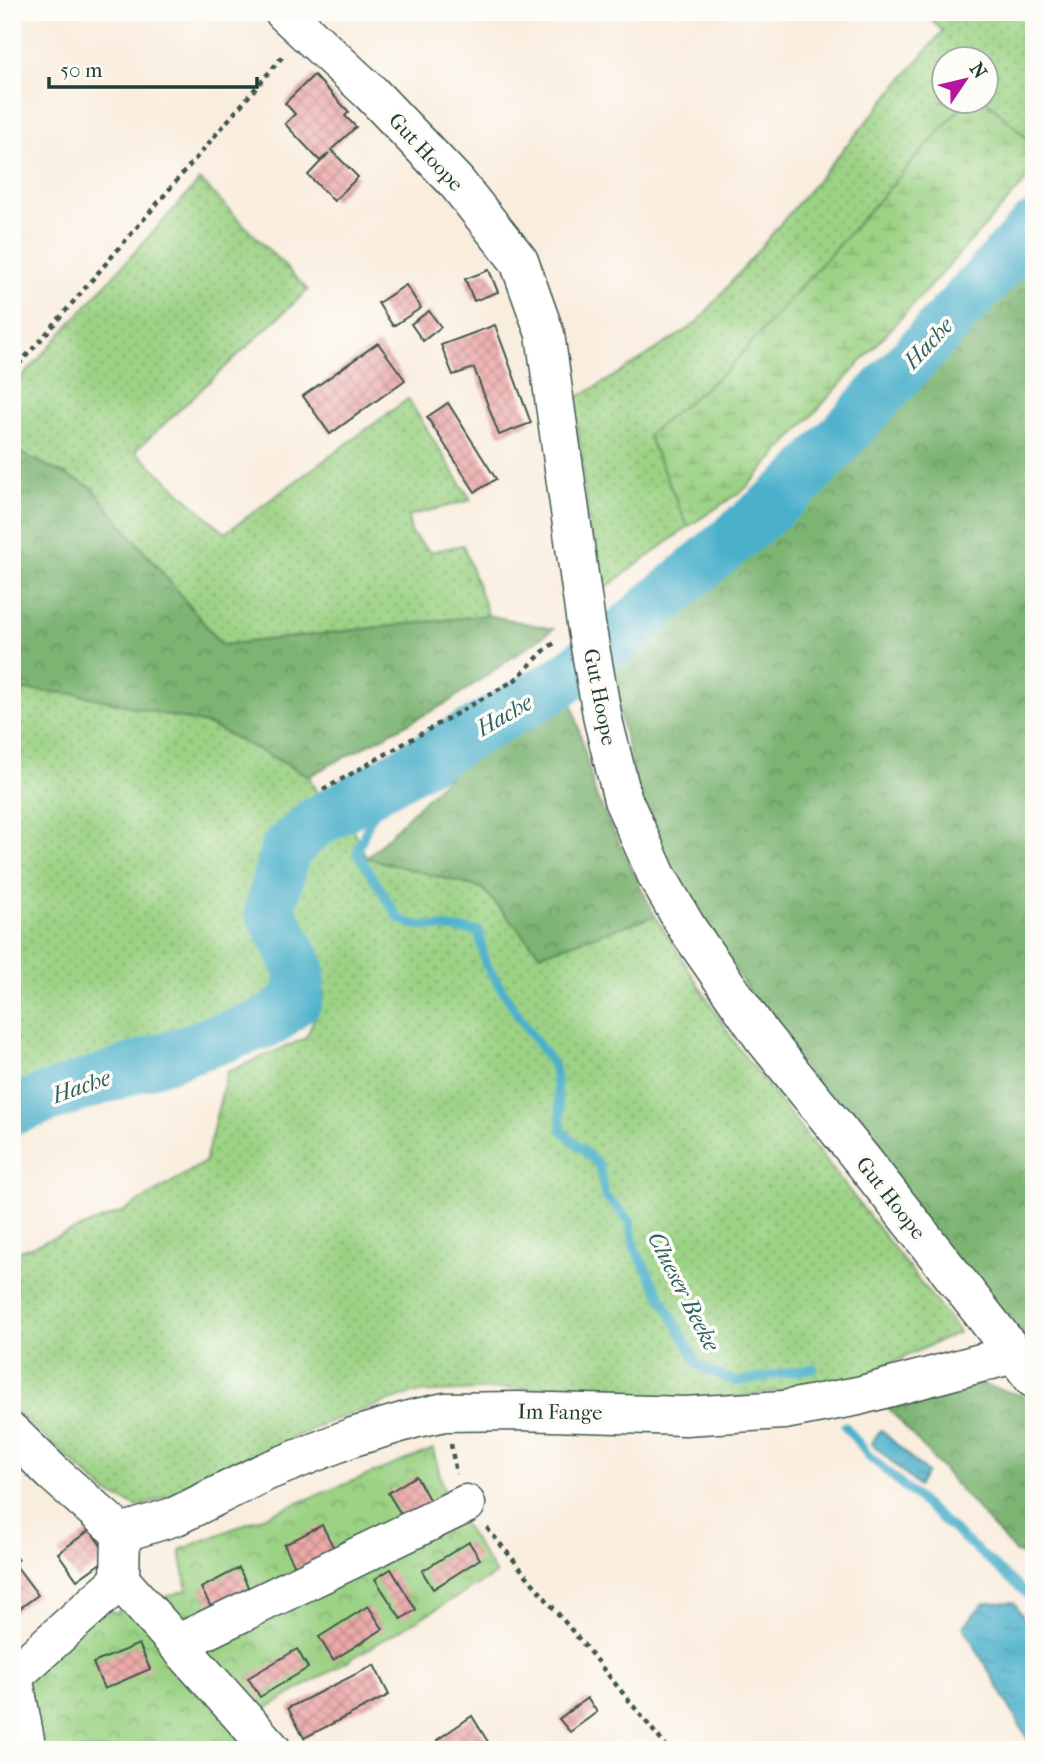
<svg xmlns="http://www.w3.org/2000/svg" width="1046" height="1762" viewBox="0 0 1046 1762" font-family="'IM FELL French Canon',serif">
  <defs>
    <pattern id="grass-dots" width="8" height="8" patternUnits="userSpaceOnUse" patternTransform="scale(1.75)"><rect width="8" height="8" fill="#9bd284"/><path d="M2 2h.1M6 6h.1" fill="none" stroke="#7eac6d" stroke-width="1.8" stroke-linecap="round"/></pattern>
    <pattern id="forest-crowns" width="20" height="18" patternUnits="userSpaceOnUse" patternTransform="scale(1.75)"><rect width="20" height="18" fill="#7cb472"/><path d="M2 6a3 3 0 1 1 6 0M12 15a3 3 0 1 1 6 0" fill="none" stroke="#65945e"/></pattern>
    <pattern id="wetland-marsh" width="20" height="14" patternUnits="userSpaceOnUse" patternTransform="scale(1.75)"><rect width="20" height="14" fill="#9bd284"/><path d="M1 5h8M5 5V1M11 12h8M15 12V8" fill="none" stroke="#7eac6d"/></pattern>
    <pattern id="park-crowns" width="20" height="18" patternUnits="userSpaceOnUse" patternTransform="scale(1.75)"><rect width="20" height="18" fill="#9bd284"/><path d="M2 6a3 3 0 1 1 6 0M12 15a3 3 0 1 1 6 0" fill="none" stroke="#7eac6d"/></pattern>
    <pattern id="water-ripples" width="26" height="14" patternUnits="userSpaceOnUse" patternTransform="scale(1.75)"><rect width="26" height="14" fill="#4bb0cb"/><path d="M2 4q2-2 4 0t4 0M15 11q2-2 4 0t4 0" fill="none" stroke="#3e90a6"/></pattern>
    <pattern id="building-cross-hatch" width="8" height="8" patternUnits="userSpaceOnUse" patternTransform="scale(1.75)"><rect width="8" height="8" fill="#eca9a8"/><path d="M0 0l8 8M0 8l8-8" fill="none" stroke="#bf8b8a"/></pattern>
  </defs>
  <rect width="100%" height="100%" fill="#fdfcf7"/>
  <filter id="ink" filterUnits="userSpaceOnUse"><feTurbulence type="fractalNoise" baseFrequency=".0143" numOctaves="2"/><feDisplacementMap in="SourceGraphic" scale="14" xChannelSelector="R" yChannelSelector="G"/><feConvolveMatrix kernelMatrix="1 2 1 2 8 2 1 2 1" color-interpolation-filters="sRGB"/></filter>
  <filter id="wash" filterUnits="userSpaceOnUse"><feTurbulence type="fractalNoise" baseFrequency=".00686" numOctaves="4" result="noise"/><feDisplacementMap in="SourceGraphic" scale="28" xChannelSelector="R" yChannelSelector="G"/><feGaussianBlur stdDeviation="1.57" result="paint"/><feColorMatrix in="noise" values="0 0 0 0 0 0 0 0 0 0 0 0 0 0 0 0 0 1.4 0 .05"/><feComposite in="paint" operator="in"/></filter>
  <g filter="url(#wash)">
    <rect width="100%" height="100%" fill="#f9edde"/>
    <g fill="url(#grass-dots)" stroke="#5d885c" stroke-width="2">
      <polygon points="922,12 1034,12 1034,145 987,101 986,60 944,60 944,102 966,102 728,369 648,435 688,527 596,595 575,399 613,377 697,323 943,31"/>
      <polygon points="200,180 308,290 135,451 225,533 408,399 471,500 408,516 411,533 430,552 463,545 488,615 222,645 91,487 12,449 12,385 15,385"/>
      <polygon points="12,689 78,694 210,725 309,776 321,803 275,840 257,912 264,940 285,983 281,999 257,1014 12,1090"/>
      <polygon points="349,822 367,858 482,888 540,954 655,916 738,1048 959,1332 852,1381 689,1404 522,1388 413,1393 325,1423 179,1493 138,1507 107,1493 12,1408 12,1254 124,1211 205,1162 227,1072 306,1038 325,993 293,920 305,860"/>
    </g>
    <g fill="url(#forest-crowns)" stroke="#4e7853" stroke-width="2">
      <polygon points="1034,247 1034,1364 772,1027 666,865 644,816 610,674 647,629 843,461 861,436"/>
      <polygon points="12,449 91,487 222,645 488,615 553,629 447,703 309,776 210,725 78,694 12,689"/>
      <polygon points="570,694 596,796 655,916 540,954 482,888 367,858 490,734"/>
      <polygon points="977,1383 1024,1396 1034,1409 1034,1557 1016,1553 883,1402"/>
    </g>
    <polygon fill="url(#wetland-marsh)" stroke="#5d885c" stroke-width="2" points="987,101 1034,145 1034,172 746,488 688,527 648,435 728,369 966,102"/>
    <polygon fill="url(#park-crowns)" stroke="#5d885c" stroke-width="2" points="433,1449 446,1498 496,1574 262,1711 292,1750 12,1750 12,1656 98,1590 114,1613 187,1590 180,1550"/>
    <g fill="url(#water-ripples)" stroke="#357680" stroke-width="2">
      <polygon points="881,1430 927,1473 918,1486 871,1443"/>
      <polygon points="1014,1602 1034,1634 1034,1750 963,1626 984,1603"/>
    </g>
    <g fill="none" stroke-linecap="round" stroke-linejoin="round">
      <g stroke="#4bb0cb" stroke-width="9">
        <polyline points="373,789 377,803 357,852 399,919 416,925 479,931 485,963 526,1027 554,1066 562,1131 599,1165 605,1196 630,1221 635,1249 699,1366 736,1382 814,1368"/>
        <polyline points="845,1426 868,1455 1034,1600"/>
      </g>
      <polyline stroke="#4bb0cb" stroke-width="51" points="12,1110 271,1021 298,998 300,970 270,910 285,850 316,822 561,682 611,643 801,481 1034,227"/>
    </g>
    <g id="blocks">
      <g fill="url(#building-cross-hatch)">
        <polygon points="314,75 349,112 345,116 356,127 331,150 358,177 334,201 308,175 329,153 320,161 285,124 295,114 285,103"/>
        <polygon points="489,270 498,292 474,301 465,279"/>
        <polygon points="406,285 421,308 393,326 378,303"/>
        <polygon points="429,311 441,327 423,341 411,324"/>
        <polygon points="495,325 531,423 499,435 474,368 453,375 441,345"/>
        <polygon points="378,343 405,380 330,434 303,396"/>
        <polygon points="448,403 496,479 475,492 427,417"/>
        <polygon points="416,1476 431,1503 404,1519 388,1493"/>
        <polygon points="322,1525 336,1552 298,1572 284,1545"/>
        <polygon points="90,1530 109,1557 77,1580 58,1553"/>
        <polygon points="469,1542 480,1559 433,1589 422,1571"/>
        <polygon points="12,1553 18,1560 14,1563 38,1595 12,1614"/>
        <polygon points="239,1568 255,1601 218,1620 201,1588"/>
        <polygon points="391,1569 416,1610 401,1619 375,1579"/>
        <polygon points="368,1606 383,1629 333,1660 319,1637"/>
        <polygon points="139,1644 150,1669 104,1689 93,1663"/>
        <polygon points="297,1649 308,1668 260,1697 248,1678"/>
        <polygon points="374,1665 389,1695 304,1738 288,1708"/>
        <polygon points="587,1698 597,1712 570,1732 559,1719"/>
        <polygon points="472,1716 493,1750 444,1750 437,1740"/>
      </g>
    </g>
  </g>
  <g filter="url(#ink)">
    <use href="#blocks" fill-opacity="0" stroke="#40574e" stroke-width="2"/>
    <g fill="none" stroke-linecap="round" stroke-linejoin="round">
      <g stroke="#40574e" stroke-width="41">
        <g id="minor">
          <polyline points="284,12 371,93 456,182 519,261 545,334 586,624 603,720 623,800 657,876 687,928 762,1036 864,1162 1034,1379"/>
          <polyline points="12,1433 53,1473 121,1533 120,1580 12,1677"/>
          <polyline points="121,1533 176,1516 265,1472 353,1437 413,1419 445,1412 518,1411 685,1416 784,1410 858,1396 1014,1354"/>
          <polyline points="120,1580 272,1750"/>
          <polyline points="177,1644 466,1504"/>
          <polyline points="13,1676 27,1750"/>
        </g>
      </g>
      <g stroke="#40574e" stroke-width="4.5" stroke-dasharray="5 5" stroke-linecap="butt">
        <polyline points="12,372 45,335 283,56"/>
        <polyline points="323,790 515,680 547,648 556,642"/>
        <polyline points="451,1444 456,1474"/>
        <polyline points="487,1528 579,1639 669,1750"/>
      </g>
      <use href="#minor" stroke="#fff" stroke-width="38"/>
    </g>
  </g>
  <g text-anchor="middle" stroke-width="7" stroke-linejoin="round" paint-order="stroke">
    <g font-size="21" fill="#1f3d34" stroke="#fdfcf7">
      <text transform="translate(426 152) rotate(47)" y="7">Gut Hoope</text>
      <text transform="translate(600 697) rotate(79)" y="7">Gut Hoope</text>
      <text transform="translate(891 1198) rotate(52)" y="7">Gut Hoope</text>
      <text transform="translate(560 1412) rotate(1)" y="7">Im Fange</text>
    </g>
    <g font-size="23" font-style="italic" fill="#2c6061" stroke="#fdfcf7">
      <text transform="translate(928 343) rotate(-47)" y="8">Hache</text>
      <text transform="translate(504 715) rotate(-30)" y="8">Hache</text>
      <text transform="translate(81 1086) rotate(-19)" y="8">Hache</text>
      <text transform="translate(684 1291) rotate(63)" y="8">Clueser Beeke</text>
    </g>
  </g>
  <rect width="1046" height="1762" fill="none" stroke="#fdfcf7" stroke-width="42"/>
  <g transform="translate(965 80) rotate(55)"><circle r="33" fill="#fdfcf7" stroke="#a4b0a9" stroke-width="2"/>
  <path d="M0-5L12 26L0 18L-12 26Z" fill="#b5179e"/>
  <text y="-10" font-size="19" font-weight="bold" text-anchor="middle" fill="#1f3d34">N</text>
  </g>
  <path d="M49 77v10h208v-10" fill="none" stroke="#1f3d34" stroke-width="3.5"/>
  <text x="60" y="77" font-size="21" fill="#1f3d34" stroke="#fdfcf7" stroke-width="5" paint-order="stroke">50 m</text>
</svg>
